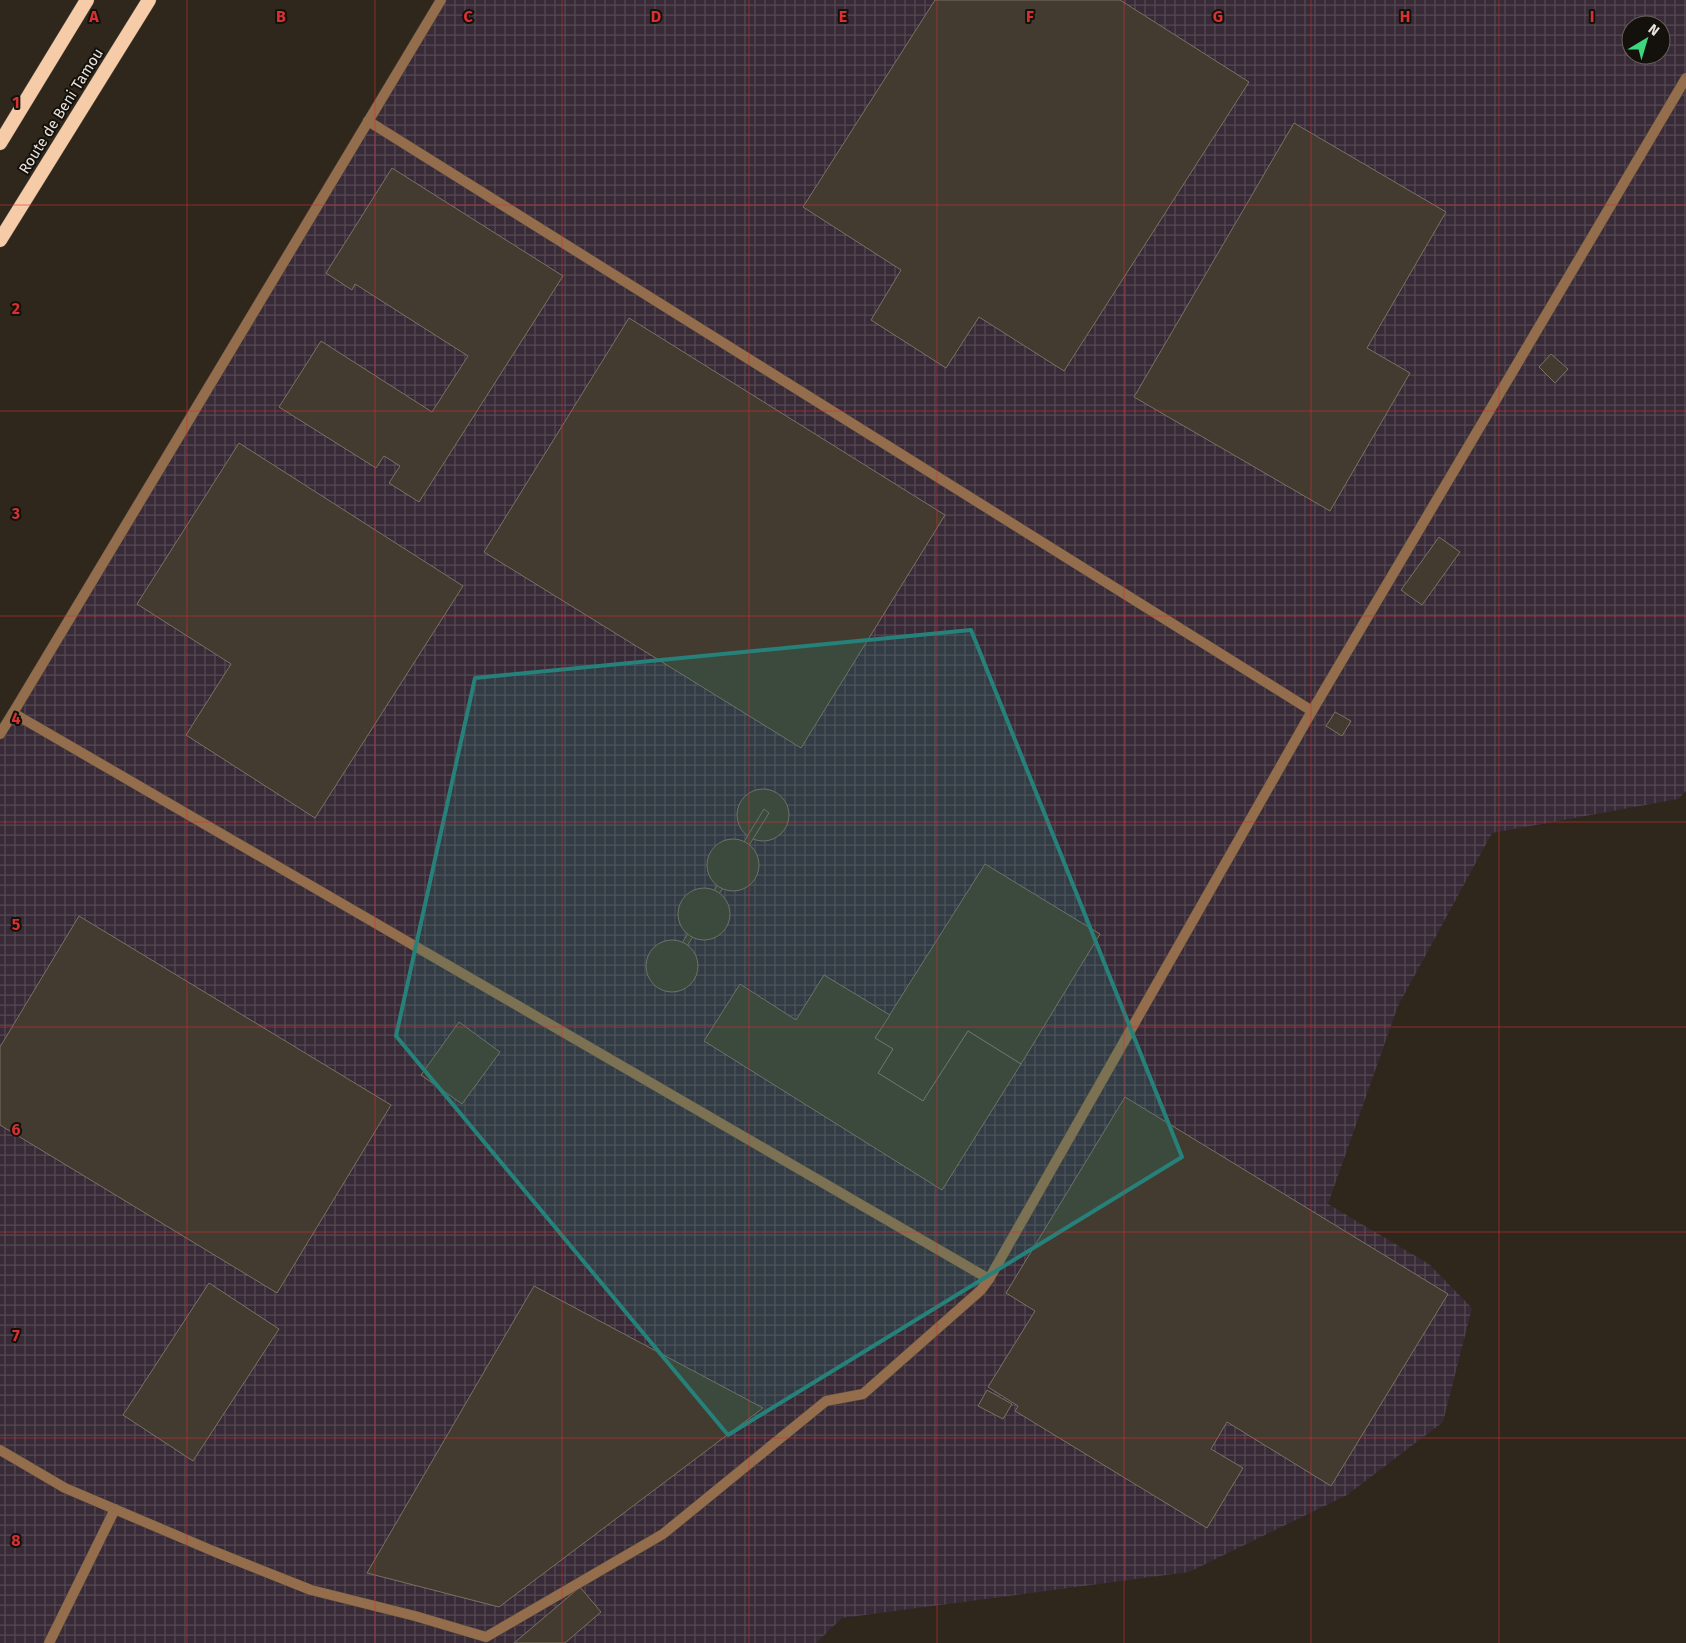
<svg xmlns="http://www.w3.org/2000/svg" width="1686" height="1643" viewBox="0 0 1686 1643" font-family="'Fira Sans',sans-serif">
  <defs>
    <pattern id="industrial-grid" width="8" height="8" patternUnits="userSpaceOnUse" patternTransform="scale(1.25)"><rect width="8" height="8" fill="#382a37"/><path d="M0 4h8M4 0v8" fill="none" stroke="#554953"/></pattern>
  </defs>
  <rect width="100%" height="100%" fill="#2f271c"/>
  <path fill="url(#industrial-grid)" fill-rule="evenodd" d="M 441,0 L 1686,0 L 1686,791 L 1678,799 L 1492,833 L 1398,1006 L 1328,1204 L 1429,1264 L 1472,1308 L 1443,1422 L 1347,1495 L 1189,1572 L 842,1618 L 816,1643 L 0,1643 L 0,735 ZM 1631,25 L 1661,25 L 1661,55 L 1631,55 Z"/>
  <g fill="#433b2f" stroke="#7a7164">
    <polygon points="935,0 1120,0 1249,82 1064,371 979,317 946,368 871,320 901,270 803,207"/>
    <polygon points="1294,123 1446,212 1367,348 1410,373 1330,511 1134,397"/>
    <polygon points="392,168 563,276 419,502 389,483 400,466 384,456 376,468 279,407 321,341 432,412 468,356 355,284 352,290 326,273"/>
    <polygon points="629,318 945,515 801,748 484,552"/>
    <polygon points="1551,354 1568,369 1555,383 1539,367"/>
    <polygon points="239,443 463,586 315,818 186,735 231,664 137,604"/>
    <polygon points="1439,537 1460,552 1422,605 1401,590"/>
    <polygon points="1335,712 1351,721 1342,736 1326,726"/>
    <circle cx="763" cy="815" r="26"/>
    <polygon points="764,809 769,813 673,969 668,966"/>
    <circle cx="733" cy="865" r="26"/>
    <polygon points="985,864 1100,934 1021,1064 968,1031 923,1101 878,1073 893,1049 875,1038"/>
    <circle cx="704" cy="914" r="26"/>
    <polygon points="79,916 391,1105 277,1293 0,1125 0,1047"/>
    <circle cx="672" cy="966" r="26"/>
    <polygon points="824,975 890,1015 875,1038 893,1049 878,1073 923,1101 968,1031 1021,1064 942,1190 704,1041 740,984 796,1020"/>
    <polygon points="459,1022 500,1052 462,1104 421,1075"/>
    <polygon points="1125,1097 1448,1294 1331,1486 1227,1422 1211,1449 1243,1468 1207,1528 1015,1411 1018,1406 988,1387 1035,1311 1006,1293"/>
    <polygon points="209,1283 279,1329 193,1461 123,1415"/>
    <polygon points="534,1286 763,1408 499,1607 367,1573"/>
    <polygon points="987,1390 1012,1404 1003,1419 978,1406"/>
    <polygon points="580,1587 601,1612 565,1643 514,1643"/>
  </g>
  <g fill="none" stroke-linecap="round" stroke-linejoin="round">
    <g stroke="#4c453b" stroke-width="11">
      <g id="service">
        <polyline points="441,0 13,713 989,1279 1312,711 1686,78"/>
        <polyline points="368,121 1312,711"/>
        <polyline points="0,734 13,713"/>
        <polyline points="0,1450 65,1488 213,1551 311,1590 415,1616 486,1637 663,1534 826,1401 863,1394 981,1290 989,1279"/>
        <polyline points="49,1643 115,1509"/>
      </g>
    </g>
    <g stroke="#4c453b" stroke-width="15">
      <g id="trunk">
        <polyline points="0,143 87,0"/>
        <polyline points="0,240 149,0"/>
      </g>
    </g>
    <use href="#service" stroke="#946d4c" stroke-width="10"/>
    <use href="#trunk" stroke="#f5cba8" stroke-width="14"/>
  </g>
  <path fill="#258179" fill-opacity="0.2" stroke="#258179" stroke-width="4" stroke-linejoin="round" d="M 971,630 L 1182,1157 L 728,1435 L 396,1036 L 475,678 Z"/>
  <path fill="none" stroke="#d73131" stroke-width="1" stroke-opacity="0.55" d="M 187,0 L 187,1643M 375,0 L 375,1643M 562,0 L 562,1643M 749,0 L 749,1643M 937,0 L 937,1643M 1124,0 L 1124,1643M 1311,0 L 1311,1643M 1499,0 L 1499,1643M 0,205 L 1686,205M 0,411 L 1686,411M 0,616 L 1686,616M 0,822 L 1686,822M 0,1027 L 1686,1027M 0,1232 L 1686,1232M 0,1438 L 1686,1438"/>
  <g text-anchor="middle" stroke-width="4" stroke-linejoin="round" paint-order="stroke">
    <g font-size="15" fill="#e7e2db" stroke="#14100b">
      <text transform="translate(61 111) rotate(-58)" y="5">Route de Beni Tamou</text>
    </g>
  </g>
  <g font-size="16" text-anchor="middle" font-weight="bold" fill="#d73131" stroke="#14100b" stroke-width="4" stroke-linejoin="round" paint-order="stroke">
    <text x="94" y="22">A</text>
    <text x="281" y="22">B</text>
    <text x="468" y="22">C</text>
    <text x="656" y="22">D</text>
    <text x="843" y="22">E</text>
    <text x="1030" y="22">F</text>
    <text x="1218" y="22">G</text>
    <text x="1405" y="22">H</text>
    <text x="1592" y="22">I</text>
    <text x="16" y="108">1</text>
    <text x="16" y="314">2</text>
    <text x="16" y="519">3</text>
    <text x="16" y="724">4</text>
    <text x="16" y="930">5</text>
    <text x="16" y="1135">6</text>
    <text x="16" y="1341">7</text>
    <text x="16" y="1546">8</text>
  </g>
  <g transform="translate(1646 40) rotate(38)"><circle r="24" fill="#14100b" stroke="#68645e"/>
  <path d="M0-4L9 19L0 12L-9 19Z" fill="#3cd77e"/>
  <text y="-8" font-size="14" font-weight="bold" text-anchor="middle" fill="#e7e2db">N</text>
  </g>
</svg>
